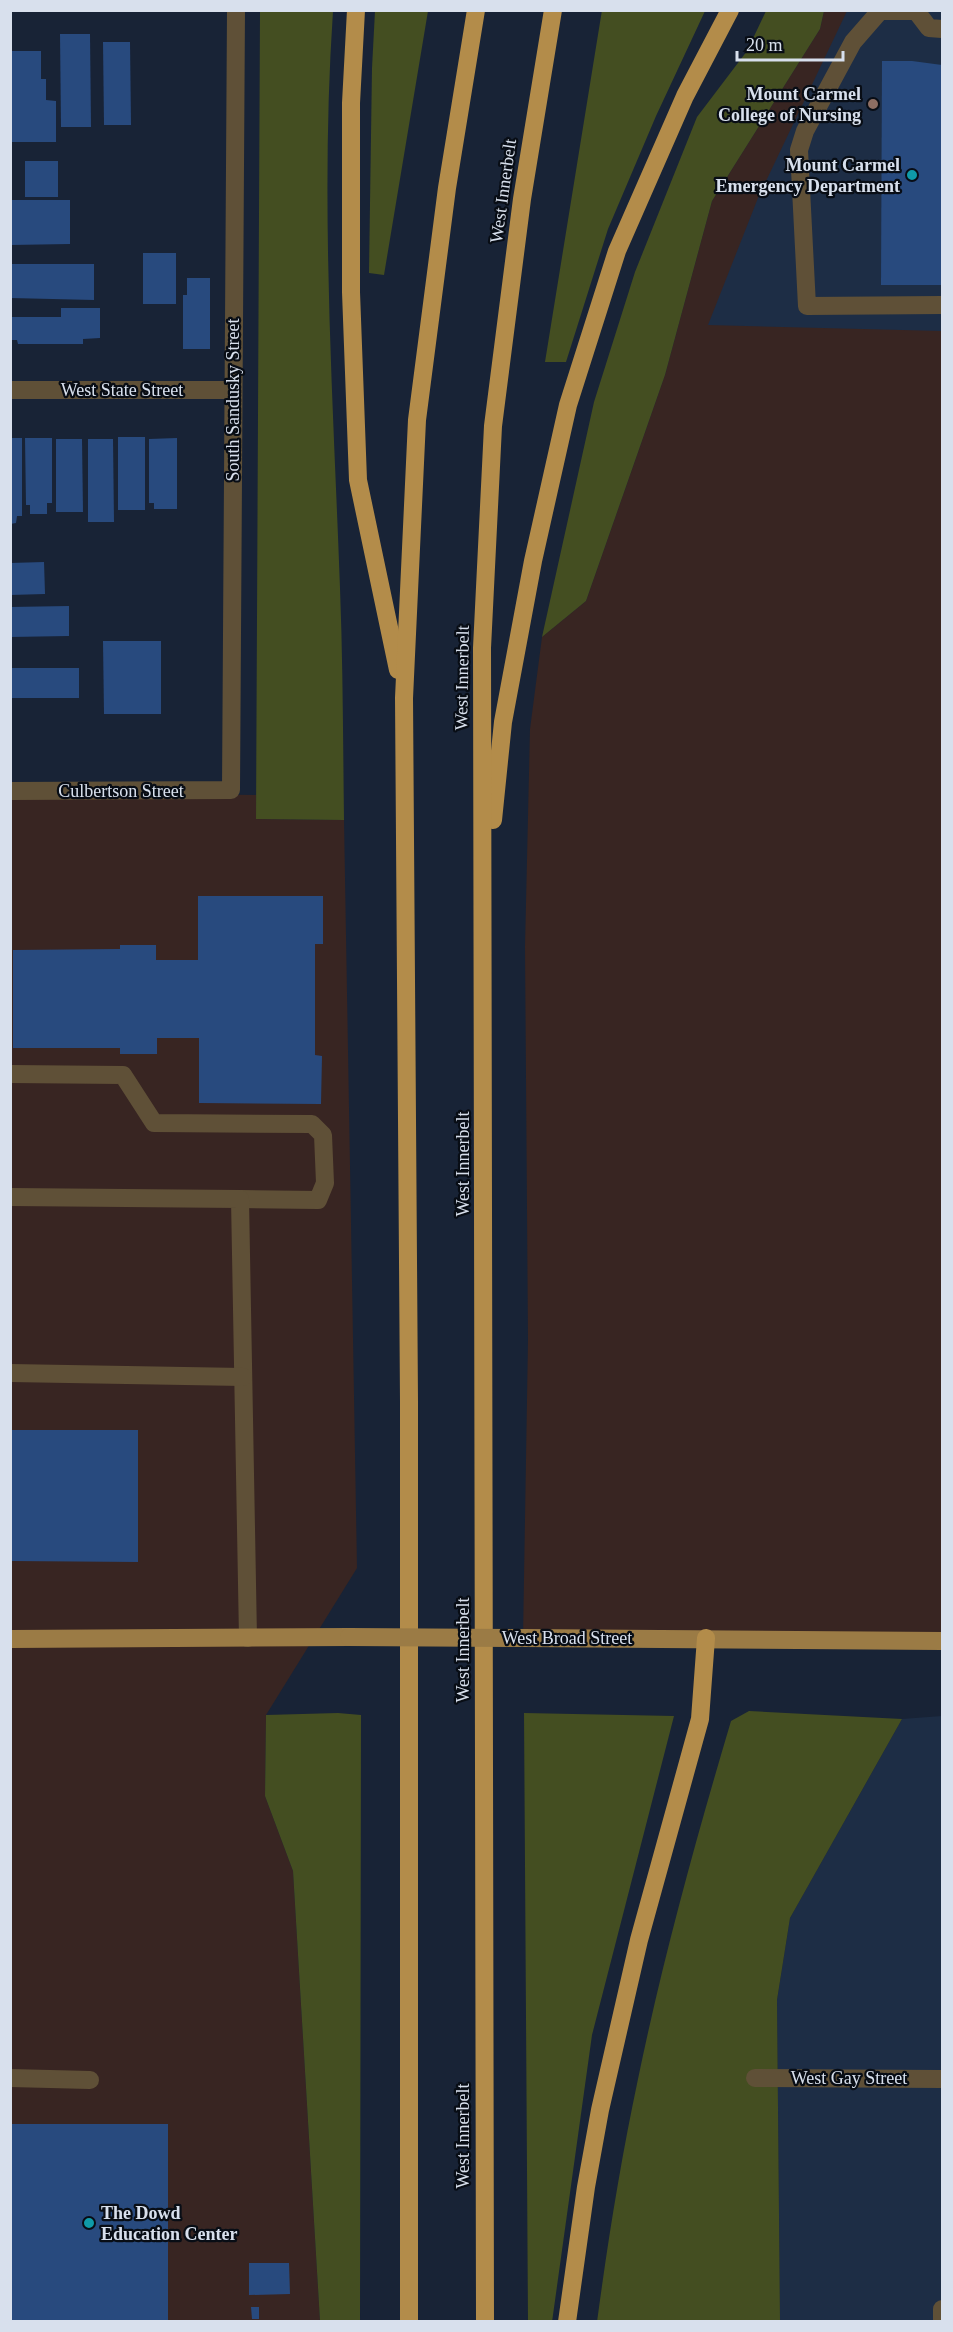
<svg xmlns="http://www.w3.org/2000/svg" width="953" height="2332" viewBox="0 0 953 2332" font-family="'Times New Roman',serif">
  <rect width="100%" height="100%" fill="#182336"/>
  <g fill="#382522">
    <polygon points="824,11 942,11 942,1641 523,1638 528,1340 525,947 530,729 542,637 586,601 665,375 712,201 820,29"/>
    <polygon points="11,792 256,795 256,819 344,820 357,1568 266,1715 265,1796 293,1871 320,2321 11,2322"/>
  </g>
  <g fill="#1d2d45">
    <polygon points="847,11 942,11 942,331 708,325 758,198"/>
    <polygon points="942,1716 942,2321 780,2322 777,2000 790,1918 902,1719"/>
  </g>
  <g fill="#444e21">
    <polygon points="602,10 705,11 656,116 608,229 566,362 545,362"/>
    <path d="M 260,11 L 333,11 C 320,202 333,396 340,588 C 343,665 343,742 344,820 L 256,819 Z"/>
    <polygon points="375,11 428,11 384,275 369,273 372,68"/>
    <polygon points="766,11 824,11 820,29 712,201 665,375 586,601 542,637 594,402 635,272 697,117 747,51"/>
    <path d="M 749,1711 L 902,1719 L 790,1918 L 777,2000 L 780,2321 L 597,2322 C 608,2240 621,2159 638,2079 C 663,1958 696,1839 731,1721 Z"/>
    <polygon points="338,1713 361,1715 360,2322 320,2321 293,1871 265,1796 266,1715"/>
    <polygon points="524,1713 674,1716 592,2035 552,2322 528,2321"/>
  </g>
  <g fill="#284a7e">
    <polygon points="60,34 90,34 91,127 61,127"/>
    <polygon points="103,42 130,42 131,125 104,125"/>
    <polygon points="10,51 41,51 41,79 46,79 46,100 56,101 56,142 10,142"/>
    <polygon points="882,61 912,61 942,65 942,285 881,285"/>
    <rect x="25" y="161" width="33" height="36"/>
    <polygon points="10,200 70,200 70,244 10,245"/>
    <rect x="143" y="253" width="33" height="51"/>
    <polygon points="10,264 94,264 94,300 10,298"/>
    <polygon points="187,278 210,278 210,349 183,349 183,295 187,295"/>
    <polygon points="61,308 100,308 100,338 83,339 83,344 18,344 17,340 10,340 10,317 61,317"/>
    <rect x="118" y="437" width="27" height="73"/>
    <polygon points="10,438 22,438 22,516 17,516 16,523 10,524"/>
    <polygon points="25,438 52,438 52,503 47,503 47,514 30,514 30,505 26,505"/>
    <polygon points="177,438 177,509 154,509 154,503 149,503 149,439"/>
    <polygon points="56,439 82,439 83,512 56,512"/>
    <polygon points="88,439 113,439 114,522 88,522"/>
    <polygon points="44,562 45,594 10,595 10,563"/>
    <polygon points="69,606 69,636 10,637 10,607"/>
    <polygon points="103,641 161,641 161,714 104,714"/>
    <rect x="10" y="668" width="69" height="30"/>
    <polygon points="198,896 323,896 323,944 315,944 315,1055 322,1056 321,1104 199,1103 199,1038 157,1038 157,1054 120,1054 120,1048 13,1048 13,950 120,949 120,945 156,945 156,960 198,960"/>
    <polygon points="10,1430 138,1430 138,1562 10,1561"/>
    <rect x="10" y="2124" width="158" height="198"/>
    <polygon points="249,2263 289,2263 290,2294 249,2295"/>
    <polygon points="251,2307 259,2307 259,2319 252,2319"/>
  </g>
  <g fill="none" stroke-linecap="round" stroke-linejoin="round">
    <g stroke="#5f5037" stroke-width="18">
      <polyline points="942,29 929,28 916,11 880,11 853,42 805,131 799,150 807,306 942,305"/>
      <polyline points="10,390 233,390"/>
      <polyline points="10,791 231,790 236,10"/>
      <polyline points="10,1074 123,1075 154,1123 312,1124 323,1135 325,1183 318,1200 240,1199"/>
      <polyline points="10,1197 240,1199 248,1638"/>
      <polyline points="10,1373 243,1377"/>
      <polyline points="10,2078 90,2080"/>
      <polyline points="755,2078 942,2079"/>
      <polyline points="942,2322 942,2309"/>
    </g>
    <g stroke="#9b7b45" stroke-width="18">
      <polyline points="523,1638 942,1641"/>
      <polyline points="10,1639 349,1637"/>
    </g>
    <g stroke="#b38c4a" stroke-width="18">
      <polyline points="356,10 351,103 351,292 358,480 398,670"/>
      <polyline points="493,820 503,722 533,561 568,405 617,251 685,96 730,10"/>
      <polyline points="409,2322 409,1401 404,698 417,420 447,188 476,10"/>
      <polyline points="485,2322 482,648 493,426 522,199 553,10"/>
      <polyline points="567,2322 586,2187 600,2110 639,1940 700,1719 706,1638"/>
    </g>
    <polyline stroke="#9b7b45" stroke-width="18" points="349,1637 523,1638"/>
  </g>
  <circle fill="#8d6e63" stroke="#080d15" stroke-width="2" cx="873" cy="104" r="6"/>
  <g fill="#0f9aa8" stroke="#080d15" stroke-width="2">
    <circle cx="912" cy="175" r="6"/>
    <circle cx="89" cy="2223" r="6"/>
  </g>
  <g text-anchor="middle" stroke-width="4.5" stroke-linejoin="round" paint-order="stroke">
    <g font-size="18" font-weight="bold" fill="#d8e0ed" stroke="#080d15" text-anchor="end">
      <text x="861" y="100">Mount Carmel<tspan x="861" dy="21">College of Nursing</tspan></text>
      <text x="900" y="171">Mount Carmel<tspan x="900" dy="21">Emergency Department</tspan></text>
      <text x="101" y="2219" text-anchor="start">The Dowd<tspan x="101" dy="21">Education Center</tspan></text>
    </g>
    <g font-size="18" fill="#d8e0ed" stroke="#080d15">
      <text transform="translate(503 191) rotate(-82)" y="6">West Innerbelt</text>
      <text x="122" y="396">West State Street</text>
      <text transform="translate(233 400) rotate(-90)" y="6">South Sandusky Street</text>
      <text transform="translate(462 678) rotate(-89)" y="6">West Innerbelt</text>
      <text x="121" y="797">Culbertson Street</text>
      <text transform="translate(463 1164) rotate(-90)" y="6">West Innerbelt</text>
      <text x="567" y="1644">West Broad Street</text>
      <text transform="translate(463 1650) rotate(-90)" y="6">West Innerbelt</text>
      <text x="849" y="2084">West Gay Street</text>
      <text transform="translate(463 2136) rotate(-90)" y="6">West Innerbelt</text>
    </g>
  </g>
  <rect width="953" height="2332" fill="none" stroke="#d8e0ed" stroke-width="24"/>
  <path d="M737 51v9h106v-9" fill="none" stroke="#d8e0ed" stroke-width="3"/>
  <text x="746" y="51" font-size="18" fill="#d8e0ed" stroke="#080d15" stroke-width="4.5" paint-order="stroke">20 m</text>
</svg>
